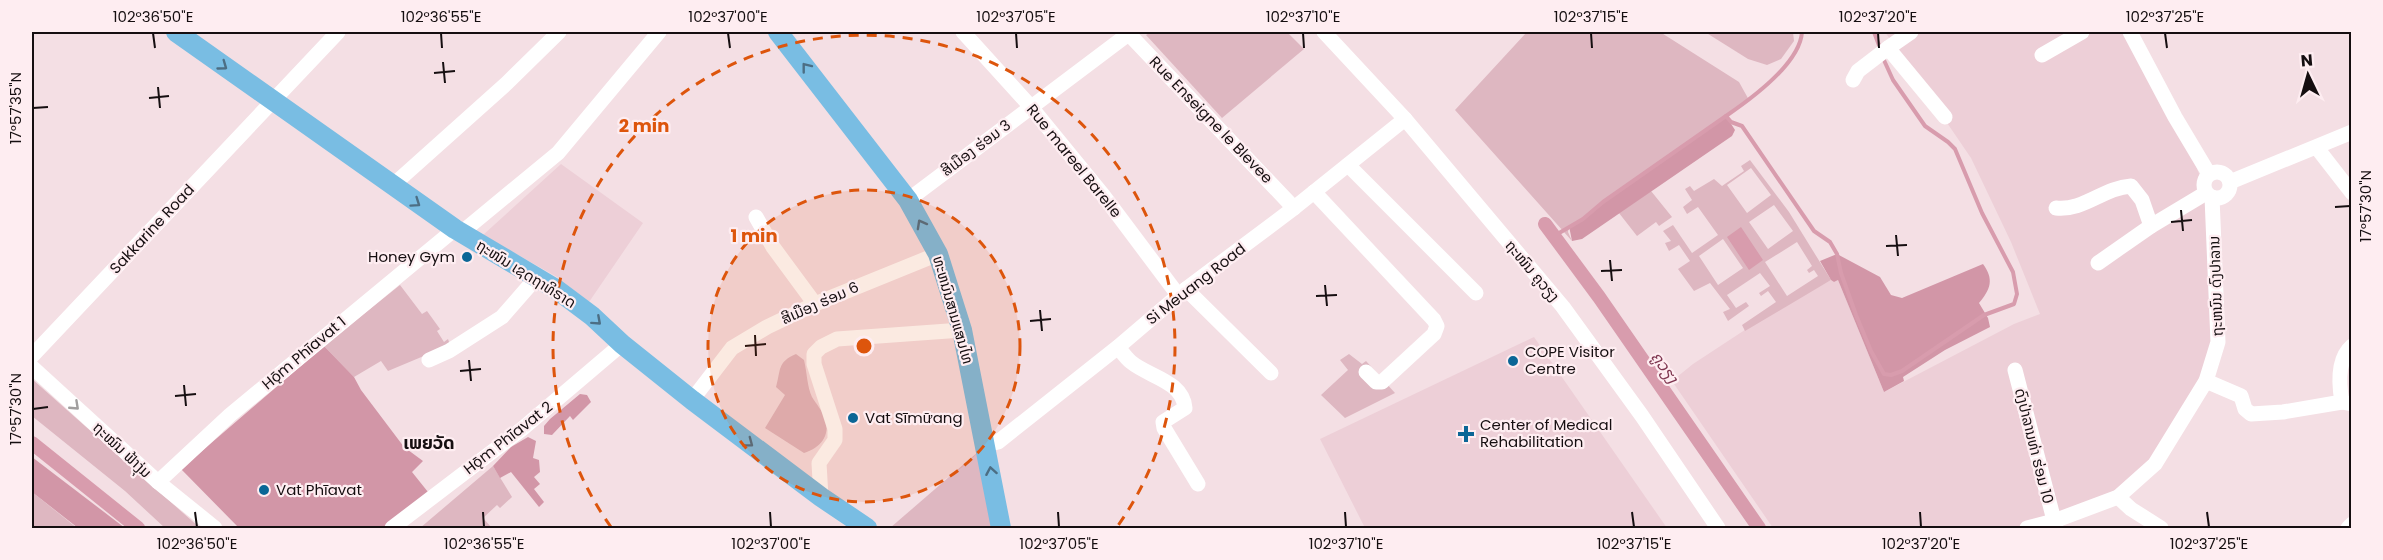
<svg xmlns="http://www.w3.org/2000/svg" width="2383" height="560" viewBox="0 0 2383 560" font-family="Poppins,'Noto Sans Lao',sans-serif">
  <rect width="100%" height="100%" fill="#f4dfe4"/>
  <g fill="#edcfd7">
    <polygon points="1885,32 2132,32 2175,111 2206,192 2218,342 2188,413 2118,497 2027,528 1773,528 1672,381 1693,364 1760,320 1831,280 1834,282 1838,280 1884,392 2014,324 2040,314 2011,242 1971,158"/>
    <polygon points="561,164 643,223 589,302 557,277 483,235"/>
    <polygon points="1534,337 1667,528 1365,528 1320,439"/>
  </g>
  <g fill="#deb7c1" fill-rule="evenodd">
    <polygon points="1151,32 1287,32 1304,49 1222,118 1146,35"/>
    <polygon points="1527,32 1660,32 1739,82 1749,100 1603,202 1583,219 1569,226 1568,232 1572,241 1455,110"/>
    <polygon points="1705,32 1793,32 1794,41 1781,59 1767,65 1748,59"/>
    <path d="M 1750,160 L 1789,212 L 1831,280 L 1745,331 L 1742,325 L 1776,302 L 1768,291 L 1761,296 L 1759,293 L 1770,286 L 1760,273 L 1727,295 L 1736,308 L 1746,302 L 1749,306 L 1728,321 L 1723,312 L 1730,309 L 1710,283 L 1694,291 L 1678,269 L 1690,261 L 1679,245 L 1669,251 L 1665,243 L 1671,241 L 1663,231 L 1673,225 L 1692,253 L 1718,235 L 1698,207 L 1687,214 L 1683,207 L 1692,200 L 1685,189 L 1690,186 L 1694,191 L 1714,179 L 1722,186 L 1744,171 L 1741,166 ZM 1751,168 L 1771,195 L 1747,213 L 1727,185 ZM 1774,205 L 1793,231 L 1768,249 L 1749,222 ZM 1723,239 L 1743,268 L 1718,285 L 1699,256 ZM 1797,242 L 1812,266 L 1807,270 L 1809,273 L 1814,270 L 1818,276 L 1787,296 L 1765,262 Z"/>
    <polygon points="1651,191 1672,217 1659,226 1656,222 1637,236 1619,213"/>
    <polygon points="400,285 422,314 427,311 440,329 437,331 444,342 448,339 450,345 388,371 381,361 354,377 324,346"/>
    <path d="M 796,354 L 804,360 C 807,372 807,387 812,397 C 816,404 822,410 825,418 C 831,436 820,448 804,453 L 765,428 L 785,395 L 776,387 C 781,370 777,362 796,354 Z"/>
    <polygon points="1349,354 1362,364 1366,361 1395,393 1345,418 1321,395 1348,370 1340,360"/>
    <polygon points="32,379 200,528 165,528 125,491 32,416"/>
    <polygon points="986,445 1001,528 890,528"/>
    <polygon points="493,466 512,497 500,508 497,505 483,518 492,528 457,528 455,527 453,528 420,528"/>
    <polygon points="32,492 77,528 78,528 32,528"/>
  </g>
  <g fill="#d296a7">
    <polygon points="1726,116 1735,130 1732,136 1582,239 1572,241 1569,226 1583,219 1603,202"/>
    <path d="M 1837,254 L 1880,277 L 1891,295 L 1902,298 L 1983,264 C 1994,279 1991,289 1979,303 L 1988,318 L 1990,327 L 1945,350 L 1903,377 L 1904,381 L 1884,392 L 1838,280 L 1834,282 L 1831,280 L 1820,261 Z"/>
    <polygon points="324,346 354,377 361,390 404,447 423,461 412,472 428,492 382,528 239,528 181,469"/>
    <polygon points="580,394 587,395 591,402 573,420 570,416 552,435 544,434 544,426 550,419"/>
    <polygon points="528,437 536,441 533,458 539,460 540,472 534,477 540,484 534,489 544,502 539,507 511,472 500,478 493,466 511,447"/>
    <polygon points="32,457 125,528 78,528 32,492"/>
  </g>
  <polygon fill="#d89cad" points="1741,227 1763,260 1749,270 1727,237"/>
  <g fill="none" stroke-linecap="round" stroke-linejoin="round">
    <g stroke="#d89cad" stroke-width="4">
      <path d="M 1802,32 C 1800,63 1751,99 1726,116 L 1731,122 L 1742,126 L 1814,231 L 1830,242 L 1837,254 L 1841,273 L 1856,315 L 1871,351 L 1884,374 L 1891,375 L 1902,371 L 1984,315 L 2014,304 L 2017,294 L 2013,272 L 1982,213 L 1955,149 L 1948,142 L 1925,126 L 1893,80 L 1883,58"/>
      <polyline points="1874,32 1880,48"/>
      <polyline points="1554,236 1583,219 1603,202 1726,116"/>
    </g>
    <g stroke="#d89cad" stroke-width="14">
      <polyline points="1545,224 1599,297 1759,528"/>
      <polyline points="32,443 138,528"/>
    </g>
    <g stroke="#fff" stroke-width="15">
      <polyline points="963,32 1031,107 1103,195 1178,295"/>
      <polyline points="1127,32 1294,208"/>
      <polyline points="1324,32 1405,119 1563,307 1642,416 1718,528"/>
      <polyline points="1911,32 1888,48 1945,117"/>
      <polyline points="2130,32 2175,117 2209,174"/>
      <polyline points="2042,55 2082,32"/>
      <polyline points="1853,80 1858,71 1888,48"/>
      <polyline points="2317,148 2352,193"/>
      <polyline points="1348,165 1476,293"/>
      <circle cx="2217" cy="185" r="13"/>
      <polyline points="2230,182 2352,132"/>
      <polyline points="392,186 507,83 559,32"/>
      <polyline points="1314,192 1434,320 1437,326 1434,334 1382,382 1376,382 1366,372"/>
      <polyline points="908,200 1131,32"/>
      <path d="M 2056,208 C 2084,211 2103,188 2131,186 L 2142,200 L 2151,226"/>
      <polyline points="756,217 773,247 815,304"/>
      <polyline points="461,233 558,153 659,32"/>
      <polyline points="2098,263 2151,226 2206,193"/>
      <polyline points="1186,289 1271,373"/>
      <path d="M 2352,346 C 2337,359 2339,385 2342,402 L 2352,404"/>
      <path d="M 1118,347 C 1122,352 1126,358 1131,362 C 1149,377 1183,381 1185,408 L 1163,422 L 1164,428 L 1198,484"/>
      <polyline points="32,356 338,32"/>
      <polyline points="429,360 449,351 502,317 536,278"/>
      <polyline points="32,367 158,482 215,528"/>
      <polyline points="2015,370 2056,528"/>
      <polyline points="2206,381 2241,396 2245,409 2251,414 2283,412 2342,402"/>
      <polyline points="692,400 732,348 767,327 815,304 938,254"/>
      <polyline points="986,445 998,442 1118,347 1186,289 1294,208 1405,119"/>
      <polyline points="158,482 230,415 455,229"/>
      <polyline points="821,497 819,463 835,440 835,429 814,364 814,354 821,347 837,339 962,330"/>
      <polyline points="2118,497 2131,509 2161,528"/>
      <polyline points="392,528 522,429 622,344"/>
      <polyline points="2027,528 2054,521 2118,497 2155,464 2206,381 2218,342 2212,197"/>
      <polyline points="2348,528 2352,524"/>
    </g>
    <g stroke="#79bde3" stroke-width="20">
      <polyline points="176,32 455,229 556,289 592,316 622,344 692,400 821,497 867,528"/>
      <polyline points="778,32 908,200 938,254 962,330 1001,528"/>
    </g>
  </g>
  <defs><path id="oneway-chevron" d="M-2-3.5L2.5 0L-2 3.5" fill="none" stroke-width="1.6" stroke-linecap="round" stroke-linejoin="round" transform="scale(1.5)"/></defs>
  <g stroke="#4c6e84">
    <use href="#oneway-chevron" transform="translate(223 66) rotate(36)"/>
    <use href="#oneway-chevron" transform="translate(806 67) rotate(-128)"/>
    <use href="#oneway-chevron" transform="translate(416 203) rotate(35)"/>
    <use href="#oneway-chevron" transform="translate(921 224) rotate(-119)"/>
    <use href="#oneway-chevron" transform="translate(597 321) rotate(42)"/>
    <use href="#oneway-chevron" transform="translate(749 443) rotate(37)"/>
    <use href="#oneway-chevron" transform="translate(991 471) rotate(-100)"/>
  </g>
  <use stroke="#a19f9f" href="#oneway-chevron" transform="translate(75 406) rotate(43)"/>
  <path fill="none" stroke="#150e10" stroke-width="2" d="M 153,33 L 155,48M 441,33 L 442,48M 728,33 L 730,48M 1016,33 L 1017,48M 1303,33 L 1304,48M 1591,33 L 1592,48M 1878,33 L 1879,48M 2165,33 L 2167,48M 443,62 L 445,83M 434,73 L 455,71M 158,87 L 160,108M 149,98 L 169,96M 33,108 L 48,107M 2335,207 L 2350,206M 2181,210 L 2183,231M 2171,222 L 2192,220M 1896,235 L 1898,256M 1886,246 L 1907,245M 1610,260 L 1612,281M 1601,271 L 1622,270M 1325,285 L 1327,306M 1316,296 L 1337,295M 1040,310 L 1042,331M 1030,321 L 1051,319M 755,335 L 756,356M 745,346 L 766,344M 469,360 L 471,381M 460,371 L 481,369M 184,385 L 186,406M 175,396 L 196,394M 33,409 L 48,407M 195,512 L 197,527M 483,512 L 484,527M 770,512 L 771,527M 1058,512 L 1059,527M 1345,512 L 1346,527M 1632,512 L 1634,527M 1920,512 L 1921,527M 2207,512 L 2209,527"/>
  <circle cx="864" cy="346" r="156" fill="#dd550c" fill-opacity=".12"/>
  <g fill="none" stroke="#dd550c" stroke-width="3" stroke-dasharray="10 8">
    <circle cx="864" cy="346" r="156"/>
    <path d="M611 527A311 311 0 1 1 1117 527"/>
  </g>
  <g fill="#0b6696" stroke="#feedf1" stroke-width="2">
    <circle cx="467" cy="257" r="6"/>
    <circle cx="1513" cy="361" r="6"/>
    <circle cx="853" cy="418" r="6"/>
    <path d="M1463 425h6v6h6v6h-6v6h-6v-6h-6v-6h6z"/>
    <circle cx="264" cy="490" r="6"/>
  </g>
  <g text-anchor="middle" stroke-width="4.5" stroke-linejoin="round" paint-order="stroke">
    <g font-size="15" fill="#150e10" stroke="#feedf1">
      <text transform="translate(1211 120) rotate(46)" y="5">Rue Enseigne le Blevee</text>
      <text transform="translate(976 148) rotate(-37)" y="5">ສີເມືອງ ຮ່ອມ 3</text>
      <text transform="translate(1074 161) rotate(51)" y="5">Rue mareel Barelle</text>
      <text transform="translate(152 229) rotate(-47)" y="5">Sakkarine Road</text>
      <text transform="translate(1532 271) rotate(50)" y="5">ຖະໜົນ ຄູວຽງ</text>
      <text transform="translate(526 274) rotate(32)" y="5">ຖະໜົນ ເຊດຖາທິຣາດ</text>
      <text transform="translate(1196 284) rotate(-38)" y="5">Si Meuang Road</text>
      <text transform="translate(2216 286) rotate(-92)" y="5">ຖະຫນົນ ດົງປາລານ</text>
      <text transform="translate(820 303) rotate(-24)" y="5">ສີເມືອງ ຮ່ອມ 6</text>
      <text transform="translate(953 310) rotate(74)" y="5">ທະຫນົນສາມແສນໄທ</text>
      <text transform="translate(304 353) rotate(-40)" y="5">Hǭm Phīavat 1</text>
      <text transform="translate(508 438) rotate(-38)" y="5">Hǭm Phīavat 2</text>
      <text transform="translate(2034 446) rotate(76)" y="5">ດົງປ່າລານທ່າ ຮ່ອມ 10</text>
      <text transform="translate(122 450) rotate(43)" y="5">ຖະໝົນ ຟ້າງຸ່ມ</text>
    </g>
    <g font-size="15" fill="#150e10" stroke="#feedf1" text-anchor="start">
      <text x="455" y="262" text-anchor="end">Honey Gym</text>
      <text x="1525" y="357">COPE Visitor<tspan x="1525" dy="17">Centre</tspan></text>
      <text x="865" y="423">Vat Sīmư̄ang</text>
      <text x="1480" y="430">Center of Medical<tspan x="1480" dy="17">Rehabilitation</tspan></text>
      <text x="276" y="495">Vat Phīavat</text>
    </g>
    <g font-size="16" font-style="italic" fill="#7f3650" stroke="#feedf1">
      <text transform="translate(1665 367) rotate(55)" y="6">ຄູວຽງ</text>
    </g>
    <g font-size="18" font-weight="bold" fill="#150e10" stroke="#feedf1">
      <text x="429" y="449">ເພຍວັດ</text>
    </g>
  </g>
  <circle cx="864" cy="346" r="9" fill="#dd550c" stroke="#feedf1" stroke-width="3"/>
  <g font-size="18" text-anchor="middle" font-weight="bold" fill="#dd550c" stroke="#feedf1" stroke-width="4.5" stroke-linejoin="round" paint-order="stroke">
    <text x="644" y="132">2 min</text>
    <text x="754" y="242">1 min</text>
  </g>
  <rect width="2383" height="560" fill="none" stroke="#feedf1" stroke-width="66"/>
  <g transform="translate(2308 75) rotate(355)" stroke="#feedf1" stroke-width="4.5" paint-order="stroke">
  <path d="M0-4.5L10 22L0 15L-10 22Z" fill="#150e10"/>
  <text y="-9" font-size="16" font-weight="bold" text-anchor="middle" fill="#150e10">N</text>
  </g>
  <rect x="33" y="33" width="2317" height="494" fill="none" stroke="#150e10" stroke-width="2"/>
  <g font-size="15" text-anchor="middle" fill="#150e10">
    <text x="153" y="22">102°36'50"E</text>
    <text x="441" y="22">102°36'55"E</text>
    <text x="728" y="22">102°37'00"E</text>
    <text x="1016" y="22">102°37'05"E</text>
    <text x="1303" y="22">102°37'10"E</text>
    <text x="1591" y="22">102°37'15"E</text>
    <text x="1878" y="22">102°37'20"E</text>
    <text x="2165" y="22">102°37'25"E</text>
    <text transform="translate(16 108) rotate(-90)" y="5">17°57'35"N</text>
    <text transform="translate(2366 206) rotate(-90)" y="5">17°57'30"N</text>
    <text transform="translate(16 409) rotate(-90)" y="5">17°57'30"N</text>
    <text x="197" y="549">102°36'50"E</text>
    <text x="484" y="549">102°36'55"E</text>
    <text x="771" y="549">102°37'00"E</text>
    <text x="1059" y="549">102°37'05"E</text>
    <text x="1346" y="549">102°37'10"E</text>
    <text x="1634" y="549">102°37'15"E</text>
    <text x="1921" y="549">102°37'20"E</text>
    <text x="2209" y="549">102°37'25"E</text>
  </g>
</svg>
